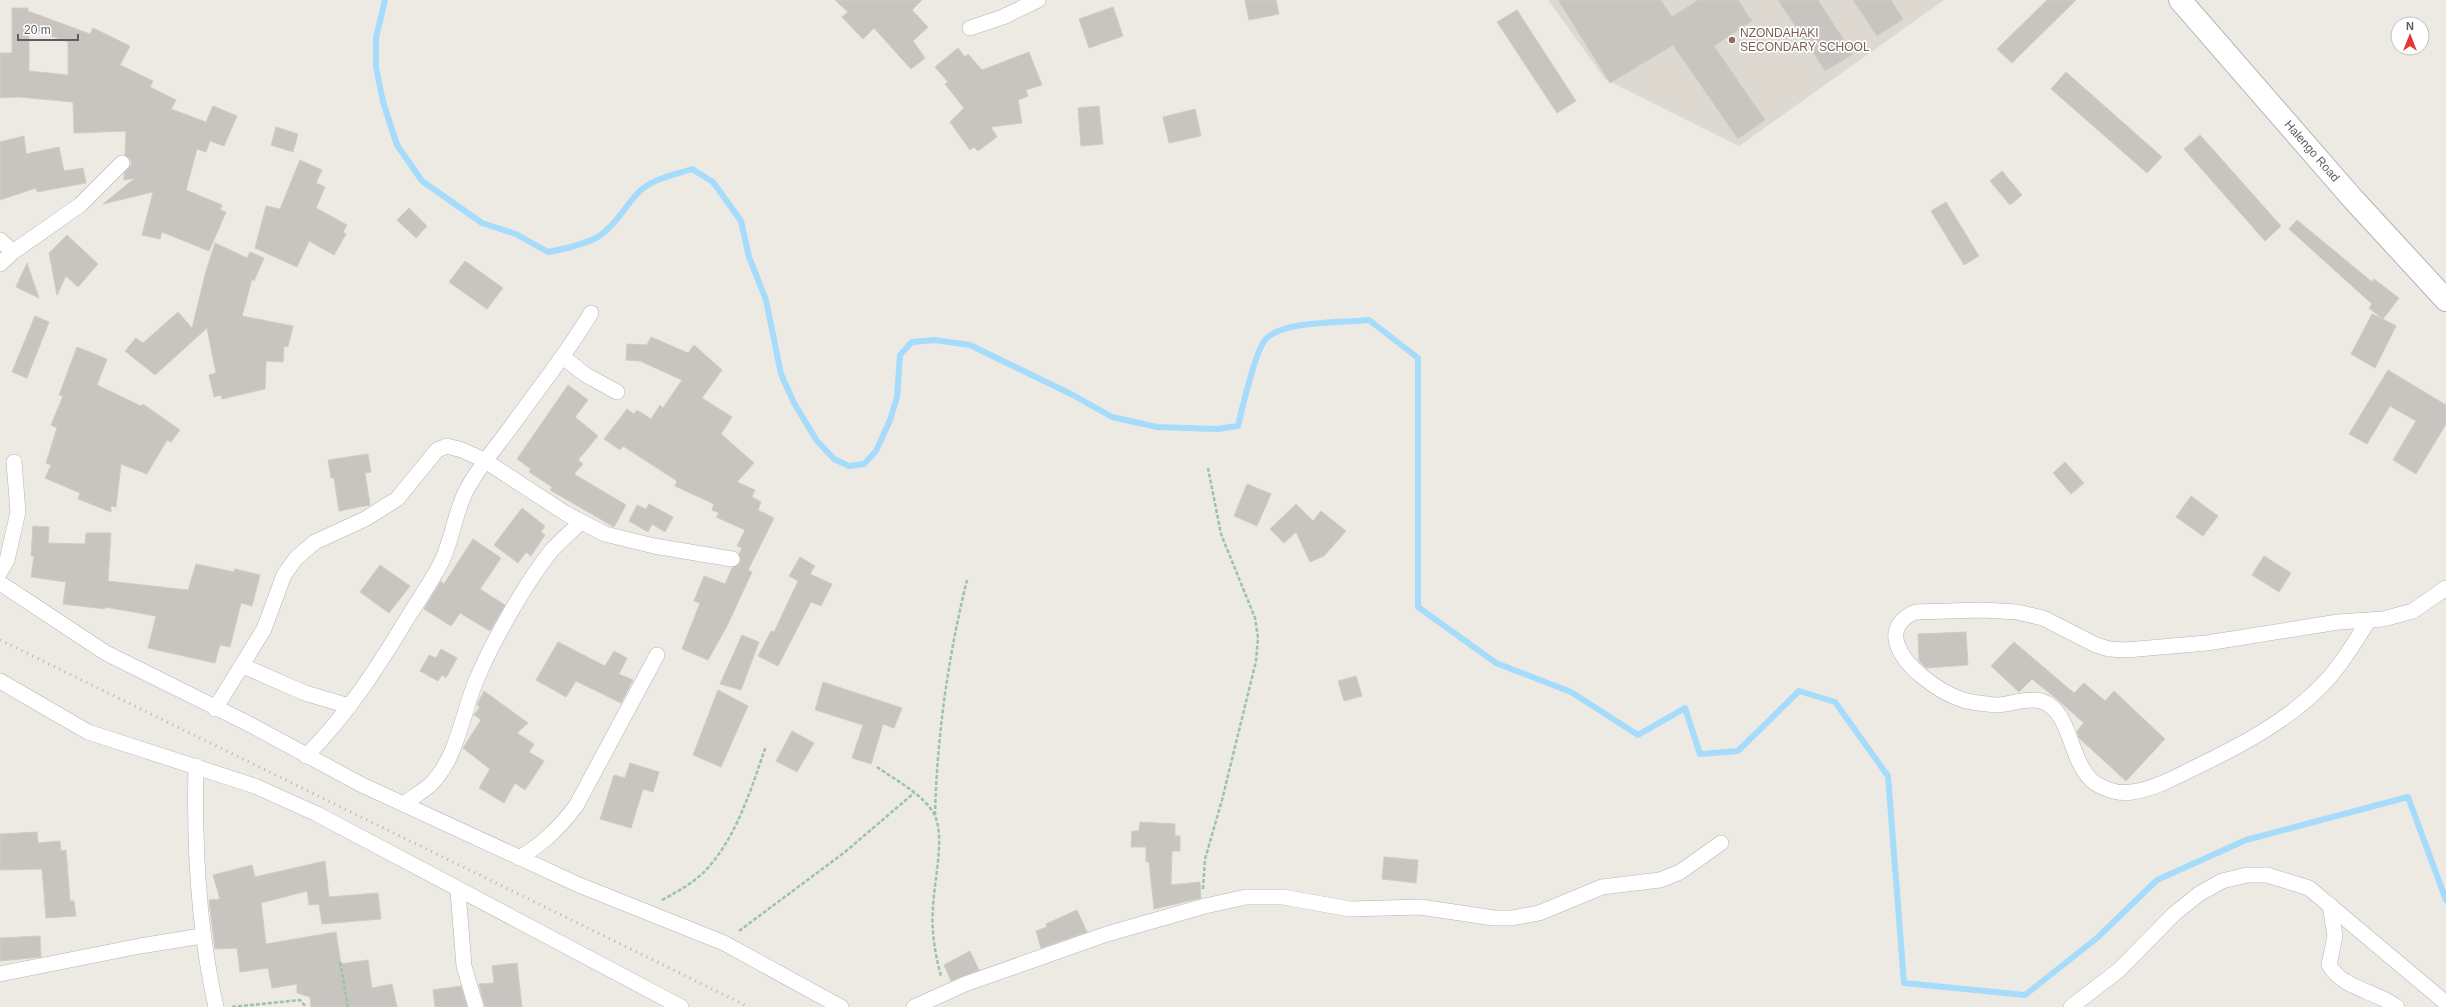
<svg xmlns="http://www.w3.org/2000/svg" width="2446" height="1007" viewBox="0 0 2446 1007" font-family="Arial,sans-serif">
  <rect width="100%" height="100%" fill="#edeae3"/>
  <polygon fill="#ddd9d1" points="1548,0 1944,0 1739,146 1605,79"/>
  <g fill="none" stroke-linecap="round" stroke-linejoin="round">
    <path stroke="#a5dbfb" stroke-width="6" d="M 385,0 L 376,38 L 376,67 L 383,102 L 397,145 L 422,181 L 482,223 L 516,234 L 548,252 C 564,249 583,245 598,237 C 615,226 624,208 637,194 C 650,179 674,175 692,169 L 713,182 L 741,221 L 749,257 L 766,300 L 781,374 L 794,403 L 817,441 L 834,459 L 849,466 L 864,464 L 876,451 L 890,420 L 897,397 L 900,355 L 912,342 L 934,340 L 970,345 L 1073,395 L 1112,417 L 1157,427 L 1217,429 L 1238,426 C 1242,409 1256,348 1266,339 C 1284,320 1343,323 1369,320 L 1418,358 L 1418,607 L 1496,663 L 1571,692 L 1638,735 L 1685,708 L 1700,754 L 1738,751 L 1799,691 L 1835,702 L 1888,776 L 1904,983 L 2025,995 L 2097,938 L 2157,880 L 2246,840 L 2408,797 L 2446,900"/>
  </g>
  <g fill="#c8c5c0" stroke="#d2ccc2" fill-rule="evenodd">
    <polygon points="835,0 922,0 912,10 928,27 913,41 925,58 911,69 874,28 863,39 842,17 848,12"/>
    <polygon points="1245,0 1276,0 1279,14 1249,20"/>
    <polygon points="1558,0 1661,0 1672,17 1698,0 1738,0 1752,21 1714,46 1765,120 1738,139 1673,45 1610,83"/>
    <polygon points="1778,0 1818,0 1853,54 1825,71"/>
    <polygon points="1853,0 1891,0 1903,19 1877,36"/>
    <polygon points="2047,0 2076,0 2012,63 1997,49"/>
    <polygon points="1113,7 1123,36 1089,48 1079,19"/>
    <path d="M 12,8 L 28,8 L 28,11 L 90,34 L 93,28 L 130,46 L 120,65 L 153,81 L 150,87 L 176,100 L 171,109 L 206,122 L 213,106 L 237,116 L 224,146 L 210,141 L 206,152 L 197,149 L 186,190 L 222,205 L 220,210 L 226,212 L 209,251 L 162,232 L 160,239 L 142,235 L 153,192 L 103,204 L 135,178 L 124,180 L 124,173 L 131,165 L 131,160 L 125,155 L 126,131 L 74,133 L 73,102 L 19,97 L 0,98 L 0,53 L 12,53 ZM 29,28 L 68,42 L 68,75 L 29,71 Z"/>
    <polygon points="1517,10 1576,101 1557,113 1497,22"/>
    <polygon points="958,48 965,57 968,54 982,70 1029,52 1042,85 1026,90 1028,96 1018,100 1022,123 991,127 997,137 978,151 974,147 970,150 950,122 964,108 945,84 948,82 935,67"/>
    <polygon points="2066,72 2162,157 2147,173 2051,89"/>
    <polygon points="1099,106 1103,144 1081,146 1078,108"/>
    <polygon points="1195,109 1201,136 1169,143 1163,117"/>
    <polygon points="276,127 298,134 293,152 271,145"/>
    <polygon points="2200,135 2281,226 2265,241 2184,149"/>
    <polygon points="24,136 26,154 59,147 64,171 83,168 86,183 37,192 36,188 0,200 0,142"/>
    <polygon points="300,160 322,170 316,183 325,187 316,208 347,225 343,232 346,234 334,255 309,241 297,267 255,248 266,206 280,209"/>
    <polygon points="2002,171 2022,195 2010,205 1990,181"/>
    <polygon points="1946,202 1979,256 1964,265 1931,211"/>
    <polygon points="409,208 427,226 416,238 397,220"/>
    <polygon points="2297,220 2372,282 2374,279 2399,298 2383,319 2396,326 2375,368 2351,354 2372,314 2383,319 2369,308 2372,304 2289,229"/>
    <polygon points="67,235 98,264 78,287 66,276 57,295 49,253"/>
    <polygon points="215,243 247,258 250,252 264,258 254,281 252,279 242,316 293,326 288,347 284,346 283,362 266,361 265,389 222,399 221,395 214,397 209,375 216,373 207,328 155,375 125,351 136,338 143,343 178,312 192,328 206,271"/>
    <polygon points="465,261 503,288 487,309 449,282"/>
    <polygon points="27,263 39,298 16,287"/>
    <polygon points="35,316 49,322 27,378 12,372"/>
    <polygon points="651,337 688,353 694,345 722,370 702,398 732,417 721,434 754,463 737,482 755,490 752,497 761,502 758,510 774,518 748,570 752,572 727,626 708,660 682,649 700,603 694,601 704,576 725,584 732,568 739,564 741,560 739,554 742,548 737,546 745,530 716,517 719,513 712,510 714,504 675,486 677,481 623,446 620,450 604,439 627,409 634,414 637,410 651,419 660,405 663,408 682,380 640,361 626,360 627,344 647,345"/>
    <polygon points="77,347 107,359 97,385 141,406 143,404 180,430 171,442 167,440 147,474 121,464 116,507 111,506 111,512 78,499 80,493 45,478 51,465 46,463 57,428 51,425 63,396 59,395"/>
    <polygon points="2388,370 2446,405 2446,424 2416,474 2393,460 2416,421 2390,406 2367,444 2349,434"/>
    <polygon points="568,385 588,400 575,417 598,436 578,460 583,464 574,474 626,505 614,527 550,490 552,487 529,472 531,469 517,459"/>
    <polygon points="368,454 371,472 365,473 370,505 339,511 334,478 331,478 328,460"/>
    <polygon points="2065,462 2084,483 2071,494 2053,473"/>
    <polygon points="1247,484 1271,494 1257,526 1234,516"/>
    <polygon points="2191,496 2218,516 2203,536 2176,517"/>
    <polygon points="649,504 673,517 665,532 652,524 648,532 629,521 637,505 646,509"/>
    <polygon points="1296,504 1313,521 1321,511 1346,531 1324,556 1310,562 1296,532 1284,543 1270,529"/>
    <polygon points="522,508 545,526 541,532 545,535 531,556 526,552 518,563 494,545"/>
    <polygon points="33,526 49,527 48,543 85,544 86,533 111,533 108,581 188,590 196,564 234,572 235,569 260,575 252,606 241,603 230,647 220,645 215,663 148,648 156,616 105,607 105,609 63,604 66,582 31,577 34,556 31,556"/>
    <polygon points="473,539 501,558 480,589 505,605 490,631 460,613 451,626 424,609 441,581 444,584"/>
    <polygon points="2264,556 2291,573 2279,592 2252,575"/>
    <polygon points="800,557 815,566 810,574 832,584 821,606 811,602 778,666 758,656 771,631 774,632 798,581 789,576"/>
    <polygon points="380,565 410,586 389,613 360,592"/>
    <polygon points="1966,632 1968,665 1926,668 1919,661 1918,634"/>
    <polygon points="742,635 759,642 741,690 720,684"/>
    <polygon points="558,642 605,666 614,651 627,658 619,674 633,680 621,703 576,681 566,697 536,680"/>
    <polygon points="2014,642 2074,693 2084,683 2105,701 2114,691 2165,739 2126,781 2079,738 2077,731 2084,723 2058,700 2032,679 2019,692 1991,666"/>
    <polygon points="441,649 457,658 446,678 442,675 438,681 420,671 429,655 436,658"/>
    <polygon points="1356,676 1362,696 1344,701 1338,681"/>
    <polygon points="823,682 902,708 894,728 883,724 871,764 852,758 863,725 815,710"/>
    <polygon points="718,690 748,706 721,767 693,755"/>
    <polygon points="484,691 528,723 517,733 534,744 529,752 544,761 525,790 515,783 504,803 479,788 490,769 463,748 481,720 474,715 480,707 477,705"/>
    <polygon points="792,731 814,743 797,772 776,761"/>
    <polygon points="630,763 659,772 653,792 643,789 631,828 600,819 614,775 625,778"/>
    <polygon points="1140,822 1175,824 1175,836 1180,836 1180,851 1172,851 1171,885 1200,882 1201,898 1154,909 1149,862 1146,862 1146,847 1131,847 1132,831 1139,831"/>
    <polygon points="37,832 38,843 60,841 61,851 66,850 70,901 74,901 76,916 46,918 42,869 0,870 0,834"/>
    <polygon points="1384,857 1418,860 1416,883 1382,879"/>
    <polygon points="325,861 329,897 378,893 381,919 322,924 319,904 309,905 307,891 261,903 266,944 336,932 341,964 368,960 372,988 392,984 397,1007 311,1007 310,997 297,993 297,984 272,988 268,968 240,972 237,948 215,949 209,900 220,899 213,875 252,865 255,877"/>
    <polygon points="1077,910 1087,932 1041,948 1036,931 1047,927 1046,924"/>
    <polygon points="40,936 41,957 0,961 0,938"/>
    <polygon points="970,951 979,970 951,981 944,965"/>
    <polygon points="517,963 522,1007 485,1007 479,984 494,983 492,966"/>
    <polygon points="461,986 467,1007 435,1007 433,990"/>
  </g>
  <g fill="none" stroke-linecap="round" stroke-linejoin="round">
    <g stroke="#b0b4b8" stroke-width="16">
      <g id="street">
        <polyline points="970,28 1003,17 1038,0"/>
        <polyline points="0,240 13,252"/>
        <polyline points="0,264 13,252 80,205 122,163"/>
        <polyline points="564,358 586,375 617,392"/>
        <polyline points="0,572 7,560 18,512 14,462"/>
        <polyline points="0,583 106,653 251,725 360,784 579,885 724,943 841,1007"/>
        <path d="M 2369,620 C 2355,641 2343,663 2326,681 C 2289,721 2238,747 2190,770 C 2172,779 2153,789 2132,792 C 2120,794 2106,790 2095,783 C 2068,763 2073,711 2041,701 C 2026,697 2010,705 1996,705 C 1985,704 1973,703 1963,700 C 1939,692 1900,665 1896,639 C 1894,626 1904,617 1915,612 L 1982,610 L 2017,612 L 2043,618 L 2096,645 L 2109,649 L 2126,650 L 2207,643 L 2338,622 L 2383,619 L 2413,611 L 2446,588"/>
        <polyline points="243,666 305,693 349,706"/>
        <polyline points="0,681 88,732 255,786 317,814 681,1007"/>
        <polyline points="215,709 264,629 284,575 296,558 315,542 365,519 397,499 437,450 447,446 462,450 484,460 565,513 605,534 654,546 732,559"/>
        <path d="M 306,756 C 347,715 378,667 408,617 C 419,600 430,583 440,565 C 452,542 454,515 466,491 C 480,464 501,442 518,417 C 543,383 569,350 591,313"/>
        <path d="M 196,766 C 194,846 198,928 216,1007"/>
        <path d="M 404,804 C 412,798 421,792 429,786 C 457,760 462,714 476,681 C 492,642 526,582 552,550 C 561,540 572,531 581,522"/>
        <path d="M 519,858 C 543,844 559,828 576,806 L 657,655"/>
        <polyline points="458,891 464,966 476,1007"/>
        <path d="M 2330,905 L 2335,936 L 2329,965 C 2344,990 2375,990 2397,1007"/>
        <polyline points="0,974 140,946 202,936"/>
        <polyline points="914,1007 965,984 1107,934 1205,906 1246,897 1283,897 1350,909 1420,907 1494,918 1512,918 1539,913 1602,887 1660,880 1680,872 1721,843"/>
        <polyline points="2071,1007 2119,970 2174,914 2199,894 2222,881 2247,875 2267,875 2309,888 2446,1003"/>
      </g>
    </g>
    <g stroke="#afb3b8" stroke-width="24">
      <polyline id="secondary" points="2180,0 2353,199 2446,300"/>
    </g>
    <g stroke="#9ac4a4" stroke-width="2.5" stroke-dasharray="4 2" stroke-linecap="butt">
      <path d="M 877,767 C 894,779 926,796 935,816 C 945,839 934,881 933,907 C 931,930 935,954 941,976"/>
      <path d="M 935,815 C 937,736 948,657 967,580"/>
      <polyline points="1203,889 1205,859 1222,800 1256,661 1258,638 1255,618 1221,534 1208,468"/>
      <path d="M 662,900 C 677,892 691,884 703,873 C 736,840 751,789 766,746"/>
      <polyline points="739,931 845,852 914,793"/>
      <polyline points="340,962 348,1007"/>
      <polyline points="232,1007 300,1000 306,1007"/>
    </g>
    <use href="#street" stroke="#fff" stroke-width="15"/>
    <use href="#secondary" stroke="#fff" stroke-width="22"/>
    <polyline stroke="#b2b3b3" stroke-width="3" stroke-dasharray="1 5" stroke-linecap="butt" points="0,640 749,1007"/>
  </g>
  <circle fill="#8d6e63" stroke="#fff" stroke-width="1.5" cx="1732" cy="40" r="4"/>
  <g text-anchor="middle" stroke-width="3.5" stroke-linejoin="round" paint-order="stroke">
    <g font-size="12" fill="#785e54" stroke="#fff" text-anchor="start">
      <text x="1740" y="37">NZONDAHAKI<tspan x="1740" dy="14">SECONDARY SCHOOL</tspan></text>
    </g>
    <g font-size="12" fill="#5b5f63" stroke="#fff">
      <text transform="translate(2312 151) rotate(49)" y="4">Halengo Road</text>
    </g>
  </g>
  <g transform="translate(2410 36)"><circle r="19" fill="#ffffff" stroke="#bdbfc1"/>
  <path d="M0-3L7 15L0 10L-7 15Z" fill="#e13735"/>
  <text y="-6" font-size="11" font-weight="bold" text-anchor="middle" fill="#5b5f63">N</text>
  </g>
  <path d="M18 34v6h60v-6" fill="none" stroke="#5b5f63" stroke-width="2"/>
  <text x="24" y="34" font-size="12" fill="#5b5f63" stroke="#ffffff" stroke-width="3" paint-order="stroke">20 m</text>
</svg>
